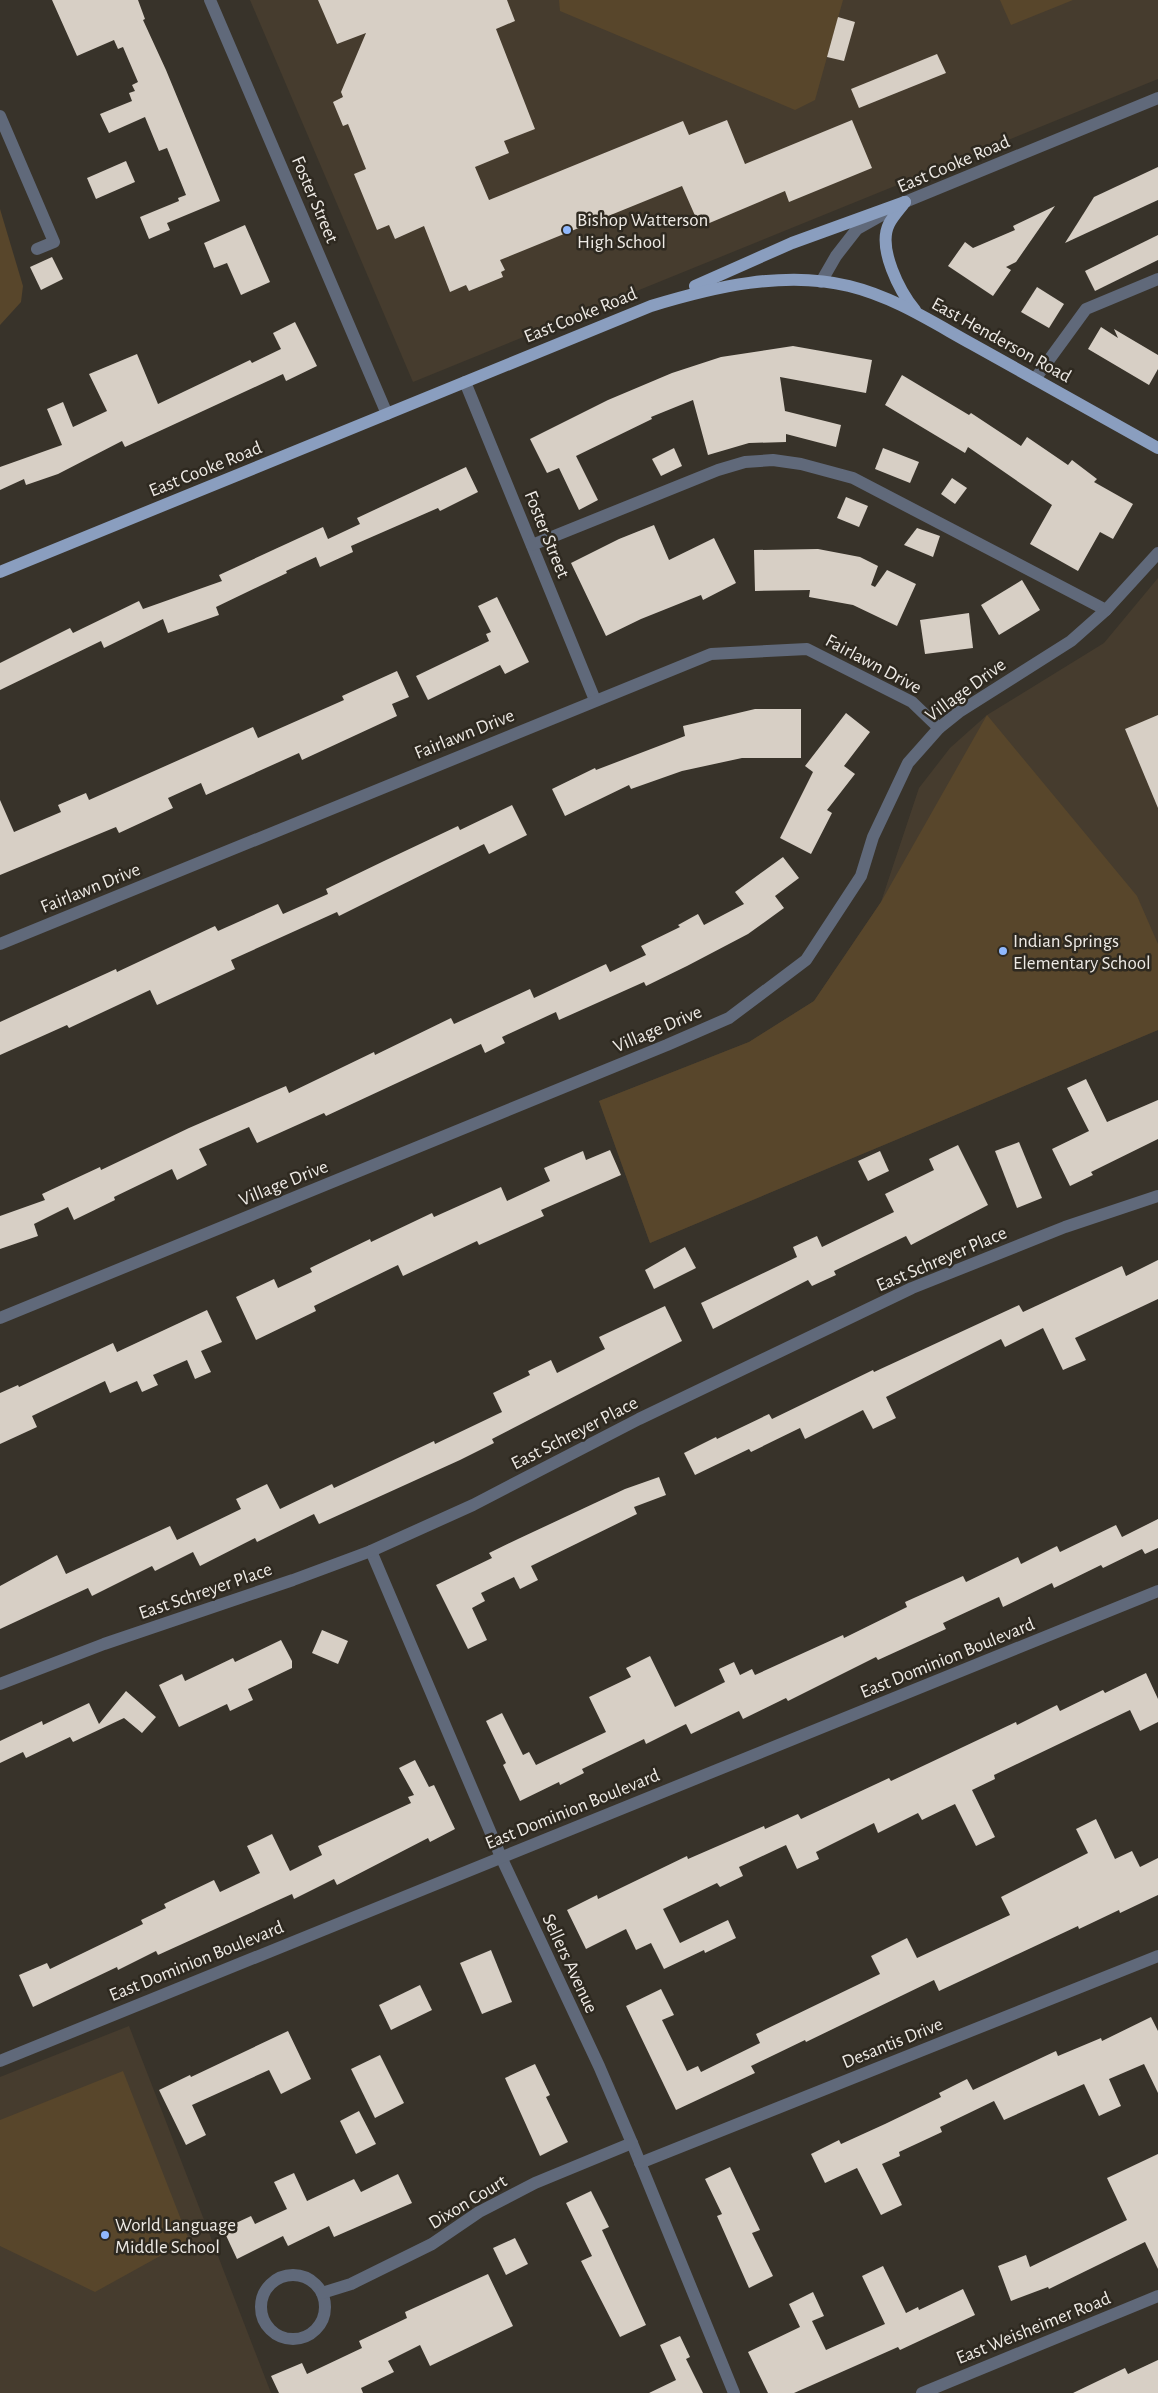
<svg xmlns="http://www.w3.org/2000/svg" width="1158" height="2393" viewBox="0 0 1158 2393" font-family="'Alegreya Sans',sans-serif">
  <rect width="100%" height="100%" fill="#38332a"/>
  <g fill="#463c2e">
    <polygon points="250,0 1158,0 1158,79 413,382"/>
    <polygon points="1158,578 1158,1030 650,1243 599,1101 749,1042 814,1001 881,902 919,788 950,748 987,715 1104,643"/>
    <polygon points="129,2026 271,2393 0,2393 0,2077"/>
  </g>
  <g fill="#58462b">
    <polygon points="559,0 843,0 815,100 795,110 560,11"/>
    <polygon points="1000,0 1073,0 1011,25"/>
    <polygon points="0,209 23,286 21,302 0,325"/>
    <polygon points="987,715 1137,896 1158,944 1158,1030 650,1243 599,1101 749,1042 814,1001 881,902"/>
    <polygon points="123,2071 189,2240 95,2292 0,2246 0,2120"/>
  </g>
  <g fill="#d7cfc5">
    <polygon points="52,0 138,0 145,19 143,20 166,70 220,201 167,223 170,230 149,239 140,217 179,201 178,198 186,195 167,148 159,151 145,117 109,133 100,114 132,101 129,93 135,91 132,85 138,82 123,47 118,49 114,40 77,56"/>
    <polygon points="318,0 507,0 515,21 496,29 535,129 504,141 509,153 475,167 489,200 683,121 689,135 727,120 745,164 852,120 872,168 789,202 785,191 700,227 682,186 500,260 505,270 501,272 503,277 469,291 466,285 450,292 424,226 395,239 389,225 377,230 354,174 366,169 348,124 343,126 333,102 343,97 341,92 366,33 337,44"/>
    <polygon points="838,17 855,22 844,61 827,57"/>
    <polygon points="937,54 946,73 859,108 851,89"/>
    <polygon points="126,161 135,182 96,199 87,178"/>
    <polygon points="1158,167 1158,200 1065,243 1094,197"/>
    <polygon points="1055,206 1016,262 1006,267 1011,270 993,296 948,266 965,242 973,248 1015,230 1013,226"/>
    <polygon points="245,225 270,282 241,295 227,263 214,268 204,243"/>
    <polygon points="1158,235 1158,260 1095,291 1085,271"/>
    <polygon points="52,257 63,279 41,290 30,267"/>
    <polygon points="1037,287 1064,304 1049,328 1021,312"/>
    <polygon points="295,322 317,366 286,381 283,374 125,447 122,441 58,474 26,485 24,479 0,490 0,467 62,445 47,409 63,402 73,427 107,411 89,374 137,354 158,404 250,360 252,363 281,349 273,333"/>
    <polygon points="1101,327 1118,338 1114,329 1158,355 1158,369 1149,385 1088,349"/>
    <polygon points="793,346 872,360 866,393 780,377 785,411 841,425 836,447 786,434 786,442 749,443 708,455 693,400 651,417 652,419 576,456 598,500 579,510 559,468 547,473 530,439 608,400 672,373 721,357"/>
    <polygon points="902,375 969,415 971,413 1021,446 1027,437 1068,465 1072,460 1097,479 1094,482 1133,504 1113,539 1100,532 1078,571 1030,544 1052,505 968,447 965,453 885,405"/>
    <polygon points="674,448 682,466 661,476 652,459"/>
    <polygon points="883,448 919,462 910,483 875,469"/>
    <polygon points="466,467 478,492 440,511 438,508 351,546 353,552 320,567 316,557 286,571 287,573 216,607 219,615 168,633 163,619 104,648 101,641 0,690 0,663 70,628 73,633 139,601 143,609 222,581 219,575 323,527 328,539 360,524 357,518"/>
    <polygon points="952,478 967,488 955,504 941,494"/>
    <polygon points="846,497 868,506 859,527 837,518"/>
    <polygon points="654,525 669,560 714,538 736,583 703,600 701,595 641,619 606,636 571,563 619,539"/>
    <polygon points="917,528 940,536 933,557 904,545"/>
    <polygon points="818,549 860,557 878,566 871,585 875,587 887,570 916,584 897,626 853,605 809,597 810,590 755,591 754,550"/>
    <polygon points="1022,580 1040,610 999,635 981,605"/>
    <polygon points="497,597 529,662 505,674 500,665 428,700 416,676 489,641 486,634 491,632 478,606"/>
    <polygon points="969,613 973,648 925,654 920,620"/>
    <polygon points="397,671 409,697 392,704 397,716 302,760 299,753 206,795 201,783 168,798 173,808 119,833 116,827 0,875 0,800 14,832 61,812 58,805 86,793 89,800 253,727 258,738 344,700 342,696"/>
    <polygon points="755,709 801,709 801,758 742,758 682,771 631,789 629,785 565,816 552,789 595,768 596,770 685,736 683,726"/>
    <polygon points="846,713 870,732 844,766 855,774 827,810 832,813 811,854 780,838 813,772 805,766"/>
    <polygon points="1158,715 1158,808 1125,729"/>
    <polygon points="512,805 527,835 489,854 484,844 339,916 337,912 231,960 235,969 157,1005 150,990 69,1028 67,1025 0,1055 0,1022 116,969 117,972 215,926 218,931 278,904 283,914 328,894 326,889 384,861 458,826 460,830"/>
    <polygon points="783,857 799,878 775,896 784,908 748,934 687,966 646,986 644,982 559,1020 556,1012 502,1037 505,1043 485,1053 481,1044 326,1116 324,1113 257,1143 249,1127 199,1149 207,1165 177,1180 172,1169 114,1197 115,1200 74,1220 68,1207 34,1224 38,1236 0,1249 0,1216 45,1200 42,1194 100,1167 101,1170 189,1128 286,1086 289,1093 374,1052 375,1055 451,1018 454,1024 530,989 534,998 606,964 610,972 646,955 641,946 680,927 678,925 698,914 704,925 744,904 735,892"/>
    <polygon points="1086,1079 1107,1122 1158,1100 1158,1139 1091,1172 1093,1175 1070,1186 1052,1149 1089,1131 1067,1088"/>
    <polygon points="1019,1142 1042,1198 1017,1208 995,1151"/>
    <polygon points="958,1145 988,1205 911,1245 906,1236 834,1271 836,1275 812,1286 808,1280 713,1329 701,1303 797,1257 793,1247 817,1236 822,1247 894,1212 885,1194 934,1170 929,1159"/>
    <polygon points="610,1150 621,1175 541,1210 544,1216 479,1245 477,1241 403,1276 398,1265 314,1306 316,1311 256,1340 236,1297 274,1279 278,1288 312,1272 310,1268 370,1239 371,1242 432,1213 434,1217 501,1187 507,1201 550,1181 544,1168 583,1151 586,1160"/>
    <polygon points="880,1151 889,1171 868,1181 858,1161"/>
    <polygon points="685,1247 696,1268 654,1289 645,1270"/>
    <polygon points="1158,1260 1158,1299 1075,1338 1086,1360 1063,1370 1043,1328 1005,1347 1001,1339 886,1397 896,1418 873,1429 863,1410 805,1439 800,1428 751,1452 749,1449 695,1475 684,1453 716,1437 717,1439 769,1414 772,1419 873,1370 874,1372 1019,1305 1023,1312 1122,1266 1126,1276"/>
    <polygon points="665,1306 682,1341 492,1439 494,1443 460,1460 319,1524 314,1514 257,1542 255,1538 200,1566 193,1552 155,1571 152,1566 92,1596 88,1588 0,1629 0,1586 57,1555 66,1574 170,1526 177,1540 241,1509 236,1499 267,1484 280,1509 332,1484 334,1488 434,1441 435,1444 502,1412 493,1393 530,1375 528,1371 551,1360 557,1373 605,1349 599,1337"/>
    <polygon points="207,1310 222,1342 201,1351 211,1372 195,1379 187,1360 153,1375 158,1385 142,1392 137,1381 110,1393 105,1381 32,1416 37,1427 0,1444 0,1393 18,1385 19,1387 113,1343 117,1352"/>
    <polygon points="659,1477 666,1495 634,1507 637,1514 531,1566 538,1580 520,1589 514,1577 481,1593 485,1601 472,1608 487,1640 468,1649 436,1585 492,1558 489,1553 518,1539 625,1489"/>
    <polygon points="1158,1519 1158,1548 1145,1554 1142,1549 1103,1568 1101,1565 1054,1588 1052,1583 1003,1607 999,1597 943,1623 946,1629 878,1660 876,1657 788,1701 786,1698 743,1719 739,1711 691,1734 686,1724 646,1744 644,1739 582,1769 584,1773 560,1785 559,1782 520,1801 503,1765 506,1763 486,1721 502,1713 523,1755 529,1752 536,1765 606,1732 589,1697 631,1677 626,1668 650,1656 675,1707 725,1682 719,1669 734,1662 740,1675 752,1669 755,1675 843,1635 844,1638 907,1607 905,1602 963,1576 966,1582 1018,1557 1021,1564 1057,1546 1060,1552 1116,1525 1122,1537"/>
    <polygon points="322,1630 348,1641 338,1664 312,1653"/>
    <polygon points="281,1640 292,1661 292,1668 248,1689 253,1700 230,1711 227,1704 179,1727 159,1685 182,1674 185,1681 233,1658 235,1662"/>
    <polygon points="1146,1673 1158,1699 1158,1722 1140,1731 1130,1710 994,1775 995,1779 972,1790 995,1837 976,1846 955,1804 922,1820 918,1813 878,1833 874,1823 816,1852 819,1859 797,1869 786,1845 739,1867 743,1876 720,1887 717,1883 663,1909 680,1943 728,1920 736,1938 705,1953 704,1950 664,1969 651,1943 636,1950 626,1929 586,1949 567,1910 597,1895 598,1899 687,1856 688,1859 764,1826 765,1829 798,1814 801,1819 889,1778 891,1781 1016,1722 1017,1725 1057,1705 1060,1711 1103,1690 1105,1693"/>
    <polygon points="126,1691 156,1717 142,1733 124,1718 73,1742 70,1737 26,1758 23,1752 0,1763 0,1741 42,1721 43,1725 89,1703 99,1724"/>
    <polygon points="415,1760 429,1787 434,1785 455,1829 430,1842 428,1838 337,1885 334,1879 294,1899 292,1894 158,1955 156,1951 118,1970 117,1967 33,2007 19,1975 47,1963 50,1969 143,1924 141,1920 166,1908 164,1904 214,1880 220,1892 260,1873 247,1846 272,1834 290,1871 322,1855 318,1846 411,1803 408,1797 414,1795 399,1768"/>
    <polygon points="1096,1819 1115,1859 1132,1851 1140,1867 1158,1858 1158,1895 1120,1913 1119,1910 1079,1929 1078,1926 939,1991 934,1980 806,2042 805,2040 751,2066 755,2073 676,2110 626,2006 661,1989 674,2015 662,2020 687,2071 698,2066 701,2072 760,2043 756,2034 880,1974 871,1956 907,1938 917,1958 1010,1915 1001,1897 1088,1853 1076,1829"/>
    <polygon points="491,1950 512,2002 482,2014 460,1963"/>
    <polygon points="420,1985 432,2010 391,2030 379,2005"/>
    <polygon points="1151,2017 1158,2031 1158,2093 1144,2064 1109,2079 1121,2106 1099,2116 1084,2084 1004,2120 994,2101 940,2127 942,2132 899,2152 900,2156 882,2164 902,2205 881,2215 857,2168 825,2183 811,2154 839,2140 841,2144 885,2124 941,2097 939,2093 967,2079 973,2090 1056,2051 1058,2056 1101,2038 1102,2041"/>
    <polygon points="288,2031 311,2079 281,2094 269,2070 192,2105 206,2135 186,2145 159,2090 190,2075 191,2077"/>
    <polygon points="380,2055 404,2103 375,2118 351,2069"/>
    <polygon points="535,2064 550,2095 546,2097 568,2142 540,2156 505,2078"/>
    <polygon points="359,2111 376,2144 356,2154 340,2121"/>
    <polygon points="1158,2154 1158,2269 1145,2242 1049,2289 1048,2287 1011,2301 998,2266 1026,2255 1030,2267 1127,2220 1107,2178"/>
    <polygon points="730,2167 760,2230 752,2233 773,2276 749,2288 717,2216 722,2214 705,2179"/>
    <polygon points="294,2173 307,2201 354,2179 361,2192 398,2174 412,2203 334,2237 329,2226 288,2246 283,2236 237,2259 223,2229 251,2216 255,2224 287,2209 274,2182"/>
    <polygon points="591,2191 609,2227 602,2230 646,2325 620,2337 581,2261 592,2256 566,2203"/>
    <polygon points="515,2238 528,2264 506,2275 493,2248"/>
    <polygon points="883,2266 906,2313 918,2307 919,2310 963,2289 975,2315 900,2350 898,2347 794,2393 768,2393 748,2352 800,2327 789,2304 813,2292 824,2316 812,2321 826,2350 885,2324 862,2276"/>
    <polygon points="488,2274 513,2326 430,2366 420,2345 388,2361 394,2372 361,2388 363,2393 279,2393 271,2376 302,2363 307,2374 362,2348 359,2341 407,2318 405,2312"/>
    <polygon points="680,2336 690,2357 686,2359 703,2393 649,2393 676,2380 660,2345"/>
    <polygon points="1158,2360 1158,2393 1073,2393 1125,2368 1128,2374"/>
  </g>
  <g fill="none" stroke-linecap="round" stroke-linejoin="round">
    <g stroke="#60697a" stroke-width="12">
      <polyline points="210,0 387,414"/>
      <polyline points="0,116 54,242 37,249"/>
      <polyline points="821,282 836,256 857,229 905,202 1158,98"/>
      <polyline points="1035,379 1086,309 1158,279"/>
      <polyline points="465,382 595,700"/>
      <polyline points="532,545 718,470 745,462 773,460 801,464 853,478 1106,610"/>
      <polyline points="0,944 711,654 807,649 912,702 939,728"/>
      <polyline points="0,1318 667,1045 729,1018 806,960 861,876 873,837 908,763 924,745 939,728 959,712 1071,641 1106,610 1158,553"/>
      <polyline points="371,1551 501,1857 599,2066 632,2143 734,2393"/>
      <polyline points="0,1684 104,1644 293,1580 371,1551 473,1505 639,1419 912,1288 1065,1227 1158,1196"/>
      <polyline points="0,2061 1158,1591"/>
      <polyline points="640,2163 1158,1956"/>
      <circle cx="293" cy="2307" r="32"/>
      <polyline points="322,2293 351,2284 432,2244 479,2212 535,2183 632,2143"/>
      <polyline points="922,2393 1158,2296"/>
    </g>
    <g stroke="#8a9ebf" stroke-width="12">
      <path d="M 905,202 C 900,209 893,216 889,224 C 877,248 900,292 915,310"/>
      <polyline points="695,286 792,243 905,202"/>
      <path d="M 0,572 L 651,306 C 713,287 785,270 849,286 C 894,297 932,322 972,344 C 1034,379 1096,413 1158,448"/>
    </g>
  </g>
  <g fill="#90b8fd" stroke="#2e2920" stroke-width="2">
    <circle cx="567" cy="230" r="5"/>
    <circle cx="1003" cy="951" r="5"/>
    <circle cx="105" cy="2235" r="5"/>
  </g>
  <g text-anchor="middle" stroke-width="5" stroke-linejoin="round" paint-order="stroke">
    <g font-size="19" fill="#eeeae5" stroke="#2e2920">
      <text transform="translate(953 163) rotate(-23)" y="7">East Cooke Road</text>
      <text transform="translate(316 199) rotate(67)" y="7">Foster Street</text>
      <text transform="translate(580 314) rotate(-22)" y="7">East Cooke Road</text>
      <text transform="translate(1002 339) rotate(29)" y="7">East Henderson Road</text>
      <text transform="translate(205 468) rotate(-22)" y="7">East Cooke Road</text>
      <text transform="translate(548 534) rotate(68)" y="7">Foster Street</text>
      <text transform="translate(874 663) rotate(28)" y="7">Fairlawn Drive</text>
      <text transform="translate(965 689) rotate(-36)" y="7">Village Drive</text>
      <text transform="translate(464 733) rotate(-22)" y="7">Fairlawn Drive</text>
      <text transform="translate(90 887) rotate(-22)" y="7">Fairlawn Drive</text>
      <text transform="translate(657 1028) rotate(-23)" y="7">Village Drive</text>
      <text transform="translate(283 1182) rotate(-22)" y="7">Village Drive</text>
      <text transform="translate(941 1258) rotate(-23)" y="7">East Schreyer Place</text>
      <text transform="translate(574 1432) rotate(-27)" y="7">East Schreyer Place</text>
      <text transform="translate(205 1590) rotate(-19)" y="7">East Schreyer Place</text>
      <text transform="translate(947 1657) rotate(-22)" y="7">East Dominion Boulevard</text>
      <text transform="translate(572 1808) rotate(-22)" y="7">East Dominion Boulevard</text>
      <text transform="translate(196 1960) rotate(-22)" y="7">East Dominion Boulevard</text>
      <text transform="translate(571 1963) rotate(65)" y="7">Sellers Avenue</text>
      <text transform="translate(892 2042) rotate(-22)" y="7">Desantis Drive</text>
      <text transform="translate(467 2201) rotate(-31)" y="7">Dixon Court</text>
      <text transform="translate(1033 2327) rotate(-22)" y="7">East Weisheimer Road</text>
    </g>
    <g font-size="19" fill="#eeeae5" stroke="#2e2920" text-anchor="start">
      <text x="577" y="226">Bishop Watterson<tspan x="577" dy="22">High School</tspan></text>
      <text x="1013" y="947">Indian Springs<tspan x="1013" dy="22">Elementary School</tspan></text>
      <text x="115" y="2231">World Language<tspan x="115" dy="22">Middle School</tspan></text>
    </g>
  </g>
</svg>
